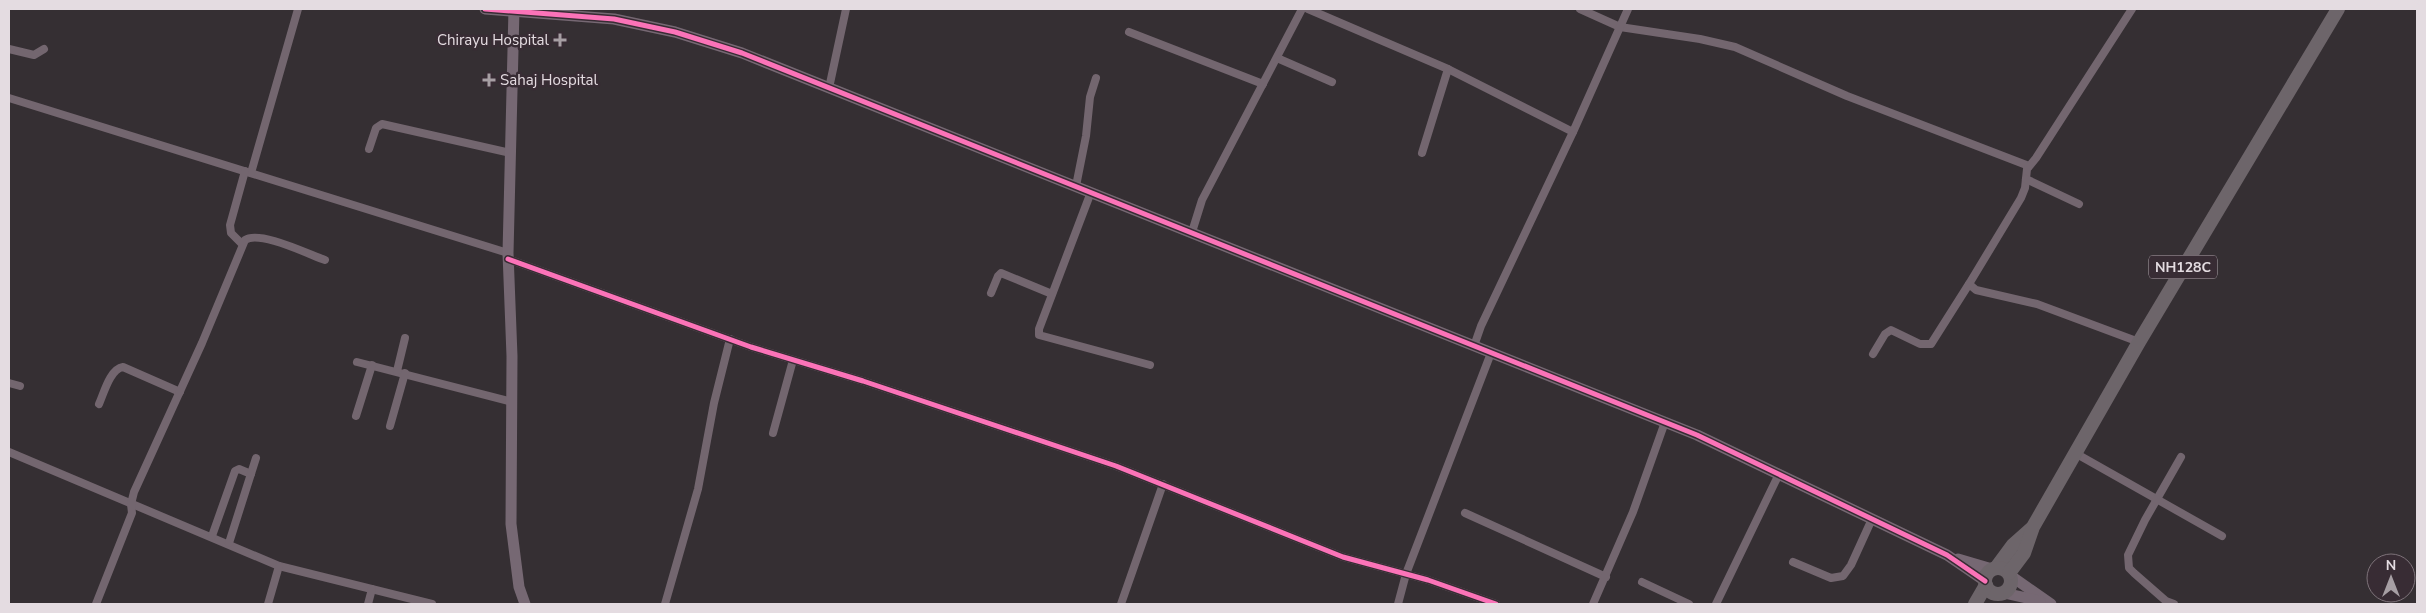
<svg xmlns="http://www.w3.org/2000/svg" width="2426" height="613" viewBox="0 0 2426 613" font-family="'Nunito Sans',sans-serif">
  <rect width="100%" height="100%" fill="#352f33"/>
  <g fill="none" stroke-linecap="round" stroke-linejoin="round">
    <g stroke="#73666f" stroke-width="8">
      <polyline points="1308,9 1448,69 1573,132"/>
      <polyline points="1580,9 1620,27 1700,39 1735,47 1847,96 2029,166"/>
      <polyline points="2132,9 2036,158 2027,169 2025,188 2021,198 1969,284 1976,290 2037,304 2139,342"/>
      <polyline points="1129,32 1263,84"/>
      <polyline points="9,49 34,55 44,49"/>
      <polyline points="1277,58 1332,82"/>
      <polyline points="829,88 846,9"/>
      <polyline points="9,98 508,253"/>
      <polyline points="369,149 376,128 382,124 511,153"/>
      <polyline points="1422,153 1448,69"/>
      <polyline points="251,173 298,9"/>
      <polyline points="2026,179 2079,204"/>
      <polyline points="1076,186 1086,136 1090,97 1096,78"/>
      <polyline points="1091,192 1039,329 1039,335 1150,365"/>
      <polyline points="1192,232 1202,200 1302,9"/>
      <polyline points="242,244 231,233 230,225 245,171"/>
      <polyline points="508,259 751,347 863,381 1116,466 1343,557 1428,580 1496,604"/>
      <polyline points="991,293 998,276 1001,273 1052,294"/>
      <polyline points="1474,346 1481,326 1573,132 1628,9"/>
      <polyline points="1873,354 1885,334 1891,330 1920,344 1931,344 1969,284"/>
      <polyline points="357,362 512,402"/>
      <polyline points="397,371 405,338"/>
      <polyline points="9,383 20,386"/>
      <path d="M 99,404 C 104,393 110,369 123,367 L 180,392"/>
      <polyline points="356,416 372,365"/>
      <polyline points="390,426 405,373"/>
      <polyline points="773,433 793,360"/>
      <polyline points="9,452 279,566 432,604"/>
      <polyline points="2075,453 2222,536"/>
      <polyline points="1465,513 1606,577"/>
      <polyline points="212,536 235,471 239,469 251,474"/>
      <polyline points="229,543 256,458"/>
      <polyline points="1793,562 1831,578 1843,576 1851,565 1872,519"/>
      <polyline points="1642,582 1689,604"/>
      <path d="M 96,604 L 132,513 L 131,504 L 134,492 L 202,343 L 245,240 C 259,230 308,254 325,260"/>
      <polyline points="268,604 279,566"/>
      <polyline points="368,604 372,589"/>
      <polyline points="665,604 698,489 714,403 730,339"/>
      <polyline points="1121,604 1163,484"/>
      <polyline points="1398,604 1406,574 1491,353"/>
      <polyline points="1593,604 1633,512 1665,422"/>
      <polyline points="1716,604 1779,474"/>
      <polyline points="2174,604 2166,601 2134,573 2129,568 2128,555 2145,520 2181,457"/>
    </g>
    <g stroke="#766873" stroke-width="11">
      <polyline points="485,9 614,19 675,32 742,53 1697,435 1947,555 1985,581"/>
      <polyline points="514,9 508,253 512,356 511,524 519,587 525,604"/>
      <polyline points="1958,559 1992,569"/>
      <polyline points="2011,576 2051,604"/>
      <polyline points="2004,593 2040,601"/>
    </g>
    <g stroke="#6d656a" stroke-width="14">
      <polyline points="1996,568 2013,545 2031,529"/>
      <circle cx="1998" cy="581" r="13"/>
      <polyline points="2009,573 2024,553 2033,527 2139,342 2338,9"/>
      <polyline points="1975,604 1986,585"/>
    </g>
    <g stroke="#382c34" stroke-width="8">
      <g id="cycleway">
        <polyline points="485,9 614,19 675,32 742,53 1697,435 1947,555 1985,581"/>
        <polyline points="508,259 751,347 863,381 1116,466 1343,557 1428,580 1496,604"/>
      </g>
    </g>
    <use href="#cycleway" stroke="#fb73b8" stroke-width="5"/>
  </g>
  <g fill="#a79fa4" stroke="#382c34" stroke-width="2">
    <path d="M557.5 32.5h5v5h5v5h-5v5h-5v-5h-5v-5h5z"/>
    <path d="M486.5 72.5h5v5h5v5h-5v5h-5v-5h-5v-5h5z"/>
  </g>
  <g text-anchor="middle" stroke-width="5" stroke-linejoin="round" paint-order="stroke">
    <rect fill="#382c34" stroke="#b0a7ad" stroke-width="1" x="2149" y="255.5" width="68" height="23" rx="4"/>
    <g font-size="14" font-weight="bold" fill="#e4dce1">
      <text x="2183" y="272">NH128C</text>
    </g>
    <g font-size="15" fill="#e4dce1" stroke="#382c34" text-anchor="end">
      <text x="549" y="45">Chirayu Hospital</text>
      <text x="500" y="85" text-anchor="start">Sahaj Hospital</text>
    </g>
  </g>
  <rect width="2426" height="613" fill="none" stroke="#e4dce1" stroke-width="20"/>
  <g transform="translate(2391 578)"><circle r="24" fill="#382c34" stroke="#7d7279"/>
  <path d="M0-4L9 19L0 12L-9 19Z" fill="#a79fa4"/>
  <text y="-8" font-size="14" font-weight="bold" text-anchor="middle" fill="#e4dce1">N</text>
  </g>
</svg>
